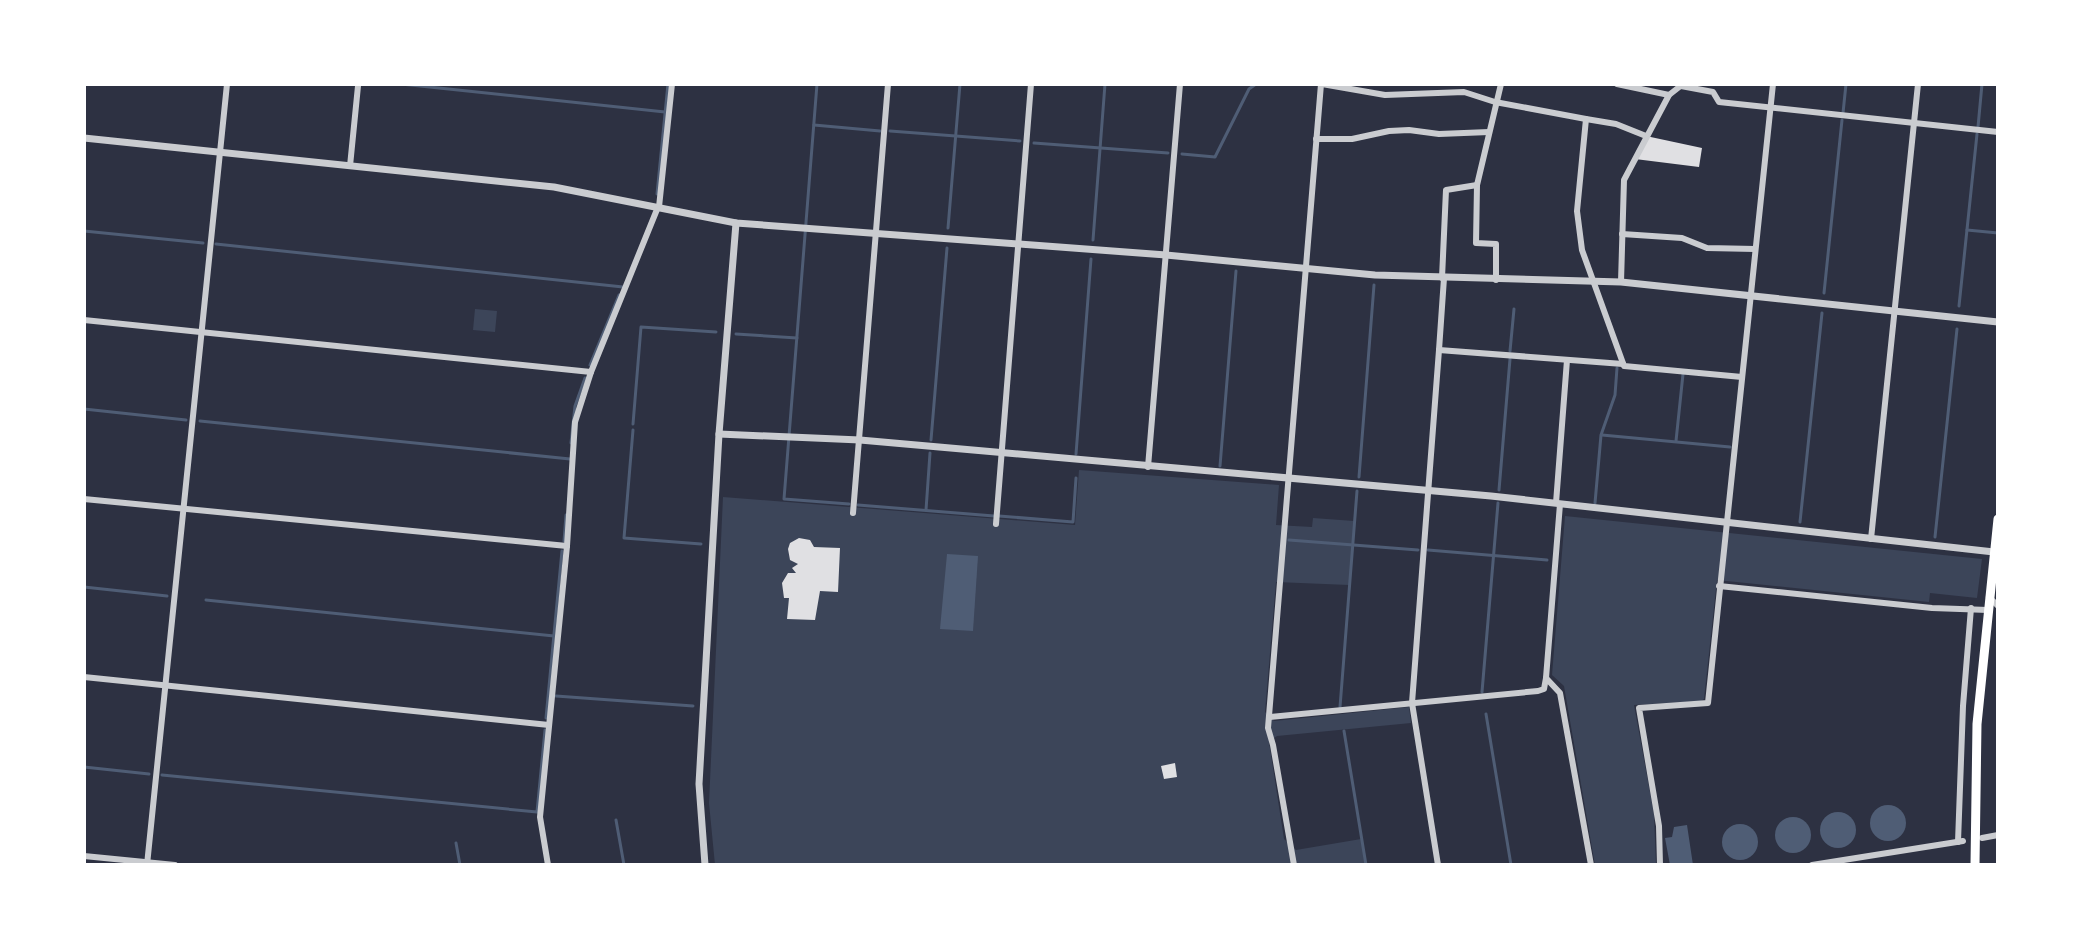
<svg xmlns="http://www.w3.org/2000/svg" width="2082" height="949" viewBox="0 0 2082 949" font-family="'Archivo Narrow',sans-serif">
  <rect width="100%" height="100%" fill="#2d3142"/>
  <g fill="#3c4559">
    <polygon points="475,309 497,311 495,332 473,330"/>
    <polygon points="1079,470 1279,485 1276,525 1312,527 1313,518 1354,521 1349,585 1276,582 1265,712 1274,721 1409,707 1411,723 1277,736 1269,742 1284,839 1296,850 1361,839 1366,865 715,865 709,803 723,497 1075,525"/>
    <polygon points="1565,516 1982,559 1977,598 1930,593 1929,602 1717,580 1704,699 1701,701 1634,705 1654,814 1656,865 1595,865 1564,686 1552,675"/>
  </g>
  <g fill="#4f5d75">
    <polygon points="947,554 978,556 973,631 940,629"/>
    <circle cx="1888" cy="823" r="18"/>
    <circle cx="1838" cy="830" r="18"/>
    <circle cx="1793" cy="835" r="18"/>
    <circle cx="1740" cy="842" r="18"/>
    <polygon points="1687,825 1693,865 1670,865 1665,838 1672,837 1674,827"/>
  </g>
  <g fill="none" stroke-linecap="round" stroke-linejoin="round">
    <g stroke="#4f5d75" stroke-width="3">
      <polyline points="401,84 665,112"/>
      <polyline points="817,84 784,499 849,504"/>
      <polyline points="1843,113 1846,84"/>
      <polyline points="814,125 880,131"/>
      <polyline points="1978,127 1982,84"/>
      <polyline points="890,131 1020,141"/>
      <polyline points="1034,143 1168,153"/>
      <polyline points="1182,154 1215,157 1249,89 1256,84"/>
      <polyline points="657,194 668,84"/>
      <polyline points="948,228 960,84"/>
      <polyline points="1967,230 1998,233"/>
      <polyline points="84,231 203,243"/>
      <polyline points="1093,240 1105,84"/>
      <polyline points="216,244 623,287"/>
      <polyline points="1824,293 1842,120"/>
      <polyline points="1959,306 1977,134"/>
      <polyline points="736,334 797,338"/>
      <polyline points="1510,351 1514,309"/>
      <polyline points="590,365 619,295"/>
      <polyline points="84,409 186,420"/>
      <polyline points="200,421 570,459"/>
      <polyline points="633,424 641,327 716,332"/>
      <polyline points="633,430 624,538 701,544"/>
      <polyline points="1602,435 1730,447"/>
      <polyline points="931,440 947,248"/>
      <polyline points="1676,441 1683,374"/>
      <polyline points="571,443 575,406 585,378"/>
      <polyline points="1076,454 1091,259"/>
      <polyline points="1220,466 1236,271"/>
      <polyline points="1359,477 1374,285"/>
      <polyline points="1499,490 1510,359"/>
      <polyline points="1595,503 1601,435 1615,395 1617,368"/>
      <polyline points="858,505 994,516"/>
      <polyline points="926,510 930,453"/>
      <polyline points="999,516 1073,522 1076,478"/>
      <polyline points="1800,522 1822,313"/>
      <polyline points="1935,537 1957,329"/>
      <polyline points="1289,540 1418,550"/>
      <polyline points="564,541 566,515"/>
      <polyline points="1428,550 1547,560"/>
      <polyline points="84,587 167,596"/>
      <polyline points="206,600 554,636"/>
      <polyline points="1482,692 1498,503"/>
      <polyline points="556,696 693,706"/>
      <polyline points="1340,707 1357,491"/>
      <polyline points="1486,714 1511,865"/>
      <polyline points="546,718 562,551"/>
      <polyline points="1344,731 1366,865"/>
      <polyline points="84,767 149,774"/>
      <polyline points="162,775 537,812 545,730"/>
      <polyline points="616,820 624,865"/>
      <polyline points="456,843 460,865"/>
    </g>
  </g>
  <g fill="#e0e0e3">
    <polygon points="1646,136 1702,148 1699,167 1635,159"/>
    <polygon points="799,538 810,540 814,547 840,548 838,592 820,591 815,620 787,619 789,598 784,598 782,583 788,573 796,573 792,568 798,564 790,560 788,549 790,543"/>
    <polygon points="1175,763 1177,777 1164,779 1161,766"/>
  </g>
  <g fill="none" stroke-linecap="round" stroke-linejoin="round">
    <g stroke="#caccd0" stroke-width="6">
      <polyline points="1322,84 1385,95 1464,92 1495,102 1586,119 1577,211 1582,250 1624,366 1742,377"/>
      <polyline points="1617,84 1669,95"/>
      <polyline points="1681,86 1713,92 1719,102 1998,132"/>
      <polyline points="1586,119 1616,124 1646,136"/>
      <polyline points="1316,139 1352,139 1389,131 1409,130 1439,134 1489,132"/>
      <polyline points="350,166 358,86"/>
      <polyline points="659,207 672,84"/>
      <polyline points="1622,234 1682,238 1707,248 1755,249"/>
      <polyline points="1442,278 1446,190 1477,185"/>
      <polyline points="1496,280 1496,244 1476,243 1477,185 1501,84"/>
      <polyline points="1621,282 1624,180 1669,95 1683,84"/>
      <polyline points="84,320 591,372"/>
      <polyline points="1439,350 1444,278"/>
      <polyline points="1148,467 1180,84"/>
      <polyline points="84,499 567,546"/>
      <polyline points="1556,503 1567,360"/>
      <polyline points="1560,504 1546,678 1560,693 1591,865"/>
      <polyline points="853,513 888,84"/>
      <polyline points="996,524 1031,84"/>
      <polyline points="1871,539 1918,84"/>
      <polyline points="1719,586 1932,608 1988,610"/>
      <polyline points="1989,597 1998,606"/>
      <polyline points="84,677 549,725"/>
      <polyline points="1269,717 1538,691 1544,689 1546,678"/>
      <polyline points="1982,838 1998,835"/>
      <polyline points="1958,842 1963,706 1971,608"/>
      <polyline points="84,856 175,865"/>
      <polyline points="147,865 227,84"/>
      <polyline points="548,865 540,817 567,546 575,422 591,372 658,207"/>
      <polyline points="1294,865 1273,745 1268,728 1321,84"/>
      <polyline points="1438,865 1412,703 1439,350 1623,364"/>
      <polyline points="1660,865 1659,826 1639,708 1708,703 1773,84"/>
      <polyline points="1812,865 1963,841"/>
    </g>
    <g stroke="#caccd0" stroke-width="7">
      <polyline points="84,138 554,187 736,223 1166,255 1375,275 1621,282 1998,322"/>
      <polyline points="719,434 860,440 1491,496 1994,552"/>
      <polyline points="705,865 699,784 719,434 736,223"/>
    </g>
    <polyline stroke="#fff" stroke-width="9" points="1975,865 1977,724 1998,519"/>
  </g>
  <rect width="2082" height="949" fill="none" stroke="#ffffff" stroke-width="172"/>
</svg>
